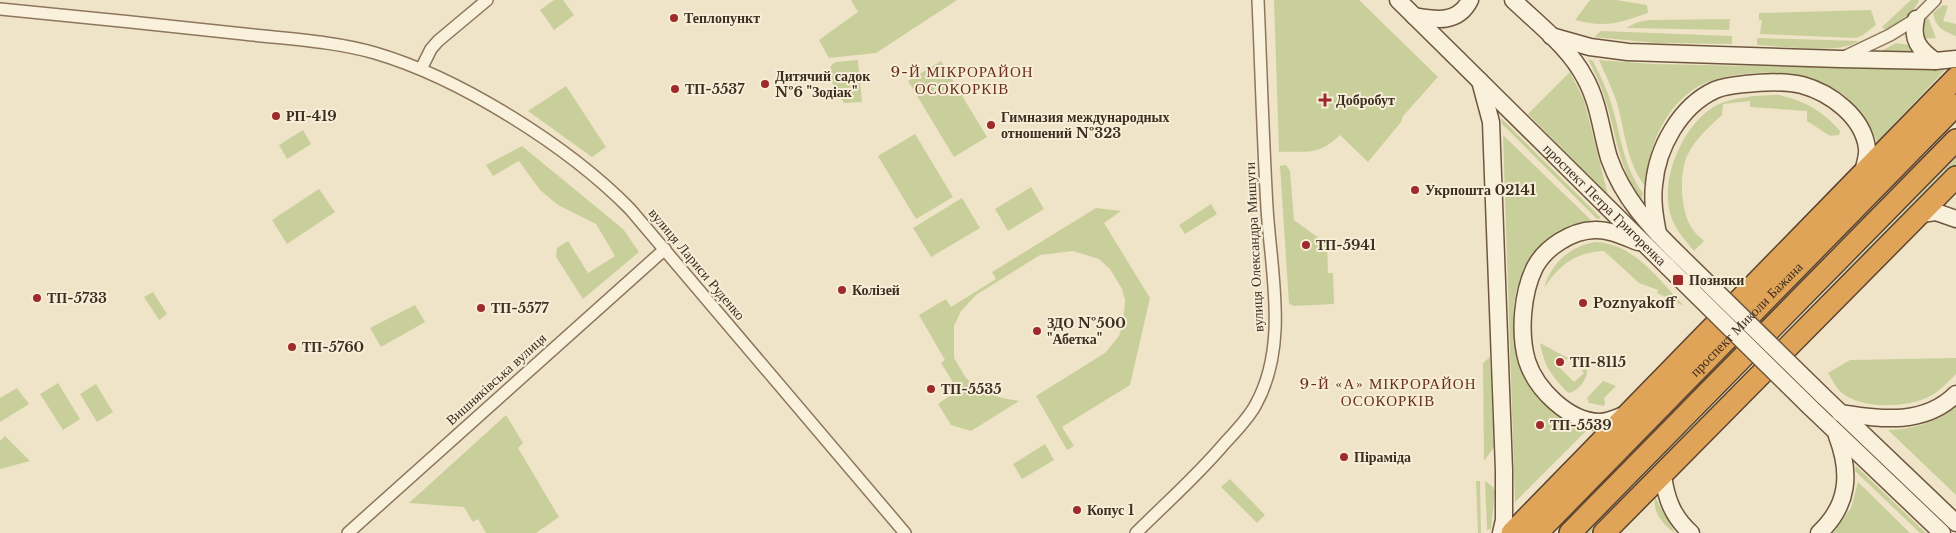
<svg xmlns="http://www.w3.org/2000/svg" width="1956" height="533" viewBox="0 0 1956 533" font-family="'Libre Baskerville',serif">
  <rect width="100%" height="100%" fill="#f0e4c8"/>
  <g fill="#c9cf9b">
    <polygon points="554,0 563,0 574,15 554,30 540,10"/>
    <polygon points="851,0 957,0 876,53 829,58 819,40 858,12"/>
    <path d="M 1274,0 L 1359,0 L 1438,77 L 1403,116 L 1401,122 L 1368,162 L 1340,135 C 1318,156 1308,151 1279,152 Z"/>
    <path d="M 1590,0 L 1616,0 L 1647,5 L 1648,13 C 1619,23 1606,28 1575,20 Z"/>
    <path d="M 1911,0 L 1919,0 C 1915,13 1897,23 1886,30 L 1882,27 Z"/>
    <path d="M 1943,5 L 1948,6 L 1943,21 L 1956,24 L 1956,36 C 1943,31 1935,27 1933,13 Z"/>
    <polygon points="1871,10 1876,25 1863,35 1856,38 1760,34 1762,20 1759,20 1759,13"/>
    <polygon points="1928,17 1936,38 1921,39 1917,28"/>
    <polygon points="1730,19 1729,30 1626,28 1638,22 1650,20"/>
    <polygon points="1601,31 1732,36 1732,44 1655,43 1594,37"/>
    <path d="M 1757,38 L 1859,41 C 1839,55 1782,46 1757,45 Z"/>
    <polygon points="1896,43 1909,45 1914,51 1881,51"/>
    <path d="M 1588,59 L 1593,61 C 1599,74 1606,86 1610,100 C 1621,132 1622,165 1643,193 L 1641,199 C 1618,167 1617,137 1606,102 C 1602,87 1595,73 1588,59 Z"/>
    <polygon points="858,60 862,102 844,103 829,77 831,66 835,62"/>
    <path d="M 1599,60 L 1654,64 L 1945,70 L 1877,142 C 1857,87 1809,70 1754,73 C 1735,75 1716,77 1699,86 C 1664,106 1648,148 1645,186 C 1626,161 1625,131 1617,103 C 1612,88 1605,74 1599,60 Z"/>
    <polygon points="941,61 987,137 954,157 908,81"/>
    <polygon points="1570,72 1584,100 1608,195 1528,114"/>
    <polygon points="566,86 606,147 592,157 528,111"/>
    <path d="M 1779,95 C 1805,101 1823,111 1840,131 L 1839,135 L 1830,136 L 1807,121 L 1807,111 L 1750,107 L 1750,101 L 1723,104 L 1722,115 C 1709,127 1695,139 1687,156 C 1679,175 1680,212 1693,230 C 1696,234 1701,238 1704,241 L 1694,251 C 1684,239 1674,228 1670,213 C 1660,177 1684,124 1715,106 C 1732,97 1760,95 1779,95 Z"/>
    <polygon points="1501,118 1601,218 1597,219 1502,124"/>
    <polygon points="303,130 311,144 287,159 279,145"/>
    <polygon points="915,134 953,197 916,219 878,156"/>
    <path d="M 1503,135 L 1591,220 C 1537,234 1506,279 1515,335 C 1517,344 1522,354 1526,363 C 1541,402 1547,415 1587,430 L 1515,502 Z"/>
    <polygon points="522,146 623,229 639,252 583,299 556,257 557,248 568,241 588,273 615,256 596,224 558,205 540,190 519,161 493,176 486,165"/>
    <polygon points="1956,158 1956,170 1788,341 1783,335"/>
    <polygon points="1286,165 1290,171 1294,220 1327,244 1328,273 1333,273 1334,304 1294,306 1289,304 1280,166"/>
    <polygon points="1031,187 1044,209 1008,231 995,209"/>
    <polygon points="319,189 335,212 287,244 272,220"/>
    <polygon points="962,198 980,228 931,257 913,228"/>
    <polygon points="1211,204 1217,214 1185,234 1179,225"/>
    <polygon points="1096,208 1121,211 1104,223 1150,298 1130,385 1062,427 1074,446 1067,450 1036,396 1105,353 1119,336 1123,323 1125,300 1122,289 1110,269 1099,259 1073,251 1040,255 976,295 961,311 954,326 954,358 966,378 981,390 1002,398 1019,401 971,431 951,425 938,404 958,390 941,363 945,360 919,315 946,299 951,307 996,279 992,272"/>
    <path d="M 1596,242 C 1635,244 1659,280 1684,306 L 1657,293 L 1658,290 L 1639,283 L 1604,251 C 1576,252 1559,265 1544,288 C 1551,263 1570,246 1596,242 Z"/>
    <polygon points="153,292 167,314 159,320 144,297"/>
    <polygon points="415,305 425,322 381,347 370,328"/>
    <path d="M 1540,343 L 1568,358 L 1559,367 L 1574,382 L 1584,373 L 1582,371 L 1585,369 L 1587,371 C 1587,380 1578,391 1569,393 L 1566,391 C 1549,372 1545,367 1540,343 Z"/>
    <polygon points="1490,357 1494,447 1484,461 1483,363"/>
    <path d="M 1956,358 L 1956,374 C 1947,383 1938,393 1926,398 C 1905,408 1859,409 1841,392 C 1836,388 1832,379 1828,373 L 1850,360 Z"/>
    <polygon points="1748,370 1753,375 1659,464 1590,533 1586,533"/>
    <polygon points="1603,381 1616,386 1604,398 1605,403 1604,406 1589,403 1587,398"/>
    <polygon points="58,383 80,419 63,430 40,394"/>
    <polygon points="96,384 113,412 97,422 80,394"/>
    <polygon points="17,388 29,404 0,422 0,398"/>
    <path d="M 1956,407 L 1956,495 L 1888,430 C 1913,429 1935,423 1956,407 Z"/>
    <polygon points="506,415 523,443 518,448 559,517 536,533 486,533 478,519 473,522 464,507 409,503"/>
    <polygon points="5,436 30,461 0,469 0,441"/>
    <polygon points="1045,444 1054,460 1022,479 1013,464"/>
    <polygon points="1856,465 1856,466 1926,533 1920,533 1855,471"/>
    <polygon points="1230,479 1265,515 1257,523 1221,487"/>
    <polygon points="1476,481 1480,481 1481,533 1478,533"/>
    <polygon points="1485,481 1493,487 1495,492 1491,529 1487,530"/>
    <polygon points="1858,482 1910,533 1833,533 1851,508"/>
    <path d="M 1655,497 L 1675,533 C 1663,525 1652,512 1655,497 Z"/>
  </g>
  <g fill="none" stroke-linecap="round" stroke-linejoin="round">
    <g stroke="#8d765c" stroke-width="14">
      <g id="street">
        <path d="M 0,9 C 81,17 163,25 244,34 C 287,39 333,41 375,53 C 460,78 568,146 630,209 L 905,533"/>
        <polyline points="1842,58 1890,35 1916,19 1935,0"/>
        <polyline points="421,69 431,49 438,41 487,0"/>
        <polyline points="348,533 665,249"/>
        <path d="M 1136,533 C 1166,503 1197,476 1224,444 C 1235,432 1247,420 1255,406 C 1289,346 1271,273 1267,208 C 1263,139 1261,69 1258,0"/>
      </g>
    </g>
    <g stroke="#6f573f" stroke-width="19">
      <g id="secondary">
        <path id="s1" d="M 1398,0 L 1668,267"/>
        <path d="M 1513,0 C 1538,24 1569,47 1585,78 C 1599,103 1601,131 1609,158 C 1623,198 1650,227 1680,256"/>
        <path d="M 1414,16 C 1436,20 1458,24 1470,0"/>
        <path d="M 1916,19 C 1911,40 1919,49 1935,61"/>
        <polyline points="1551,36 1590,47 1628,52 1840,59 1935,61 1956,59"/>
        <polyline points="1480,81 1491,122 1504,470 1504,520 1501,533"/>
        <polyline points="1921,214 1936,212 1956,219"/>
        <path d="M 1658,234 C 1655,218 1652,202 1654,185 C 1657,148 1680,106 1715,90 C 1724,86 1735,85 1745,84 C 1763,82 1784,81 1802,85 C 1831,93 1863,117 1867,148 C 1868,157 1864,167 1862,175"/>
        <polyline points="1822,395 1956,523"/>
        <polyline points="1810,407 1942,533"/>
        <path d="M 1628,413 C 1619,417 1609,422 1599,422 C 1568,421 1536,389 1527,361 C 1519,333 1522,293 1535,267 C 1546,247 1571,231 1594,230 C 1609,229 1625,237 1638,242"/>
        <path d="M 1840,413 C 1881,419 1924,426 1956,394"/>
        <path d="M 1663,475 C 1666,499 1673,517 1691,533"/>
        <path d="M 1819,533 C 1849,505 1851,473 1837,436"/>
      </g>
    </g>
    <g stroke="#5b4430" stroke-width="24">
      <g id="highway">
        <polyline points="1512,533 1956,78"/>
        <path id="s2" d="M 1537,533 L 1956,105"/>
        <polyline points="1570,533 1956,140"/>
        <polyline points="1604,533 1956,177"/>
      </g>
    </g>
    <use href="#street" stroke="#faf1dc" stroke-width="11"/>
    <use href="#secondary" stroke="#faf1dc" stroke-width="16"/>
    <use href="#highway" stroke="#e0a458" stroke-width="21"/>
    <g stroke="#6f573f" stroke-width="19" stroke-linecap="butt">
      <g id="secondary-bridge">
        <polyline points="1680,256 1822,395"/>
        <polyline points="1668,267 1810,407"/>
      </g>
    </g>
    <use href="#secondary-bridge" stroke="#faf1dc" stroke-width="16"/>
  </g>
  <g fill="#9e2a2b" stroke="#f7eed8" stroke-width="2">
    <circle cx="674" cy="18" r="5"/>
    <circle cx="765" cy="84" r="5"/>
    <circle cx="675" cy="89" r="5"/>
    <path d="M1322.5 92.5h5v5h5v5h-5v5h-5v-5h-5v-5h5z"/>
    <circle cx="276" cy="116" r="5"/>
    <circle cx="991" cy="125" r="5"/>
    <circle cx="1415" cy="190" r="5"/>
    <circle cx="1306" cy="245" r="5"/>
    <rect x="1672" y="274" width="12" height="12" rx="2.5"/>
    <circle cx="842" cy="290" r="5"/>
    <circle cx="37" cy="298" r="5"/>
    <circle cx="1583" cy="303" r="5"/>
    <circle cx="481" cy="308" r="5"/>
    <circle cx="1037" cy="331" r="5"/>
    <circle cx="292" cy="347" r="5"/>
    <circle cx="1560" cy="362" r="5"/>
    <circle cx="931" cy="389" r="5"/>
    <circle cx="1540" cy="425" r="5"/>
    <circle cx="1344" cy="457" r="5"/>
    <circle cx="1077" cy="510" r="5"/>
  </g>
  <g text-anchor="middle" stroke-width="4" stroke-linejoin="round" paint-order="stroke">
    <g font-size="14" font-weight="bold" fill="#3d2e20" stroke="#f7eed8" text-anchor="start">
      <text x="684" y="23">Теплопункт</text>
      <text x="775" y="81">Дитячий садок<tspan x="775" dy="16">№6 "Зодіак"</tspan></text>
      <text x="685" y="94">ТП-5537</text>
      <text x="1336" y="105">Добробут</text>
      <text x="286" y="121">РП-419</text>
      <text x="1001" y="122">Гимназия международных<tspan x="1001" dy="16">отношений №323</tspan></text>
      <text x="1425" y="195">Укрпошта 02141</text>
      <text x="1316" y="250">ТП-5941</text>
      <text x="1689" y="285">Позняки</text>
      <text x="852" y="295">Колізей</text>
      <text x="47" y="303">ТП-5733</text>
      <text x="1593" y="308">Poznyakoff</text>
      <text x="491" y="313">ТП-5577</text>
      <text x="1047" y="328">ЗДО №500<tspan x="1047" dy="16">"Абетка"</tspan></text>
      <text x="302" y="352">ТП-5760</text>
      <text x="1570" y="367">ТП-8115</text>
      <text x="941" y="394">ТП-5535</text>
      <text x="1550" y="430">ТП-5539</text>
      <text x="1354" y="462">Піраміда</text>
      <text x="1087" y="515">Копус 1</text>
    </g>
    <g font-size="14" fill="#3d2e20" stroke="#f7eed8">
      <text dy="5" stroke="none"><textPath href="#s1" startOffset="291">проспект Петра Григоренка</textPath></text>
      <text transform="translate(1254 247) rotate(-93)" y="5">вулиця Олександра Мишуги</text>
      <text transform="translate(697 264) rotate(50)" y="5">вулиця Лариси Руденко</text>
      <text dy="5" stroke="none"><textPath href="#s2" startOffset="299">проспект Миколи Бажана</textPath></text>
      <text transform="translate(496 379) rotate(-42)" y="5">Вишняківська вулиця</text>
    </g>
    <g font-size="15" letter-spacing="1" fill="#6b2e1e" stroke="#f7eed8">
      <text x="962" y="77">9-Й МІКРОРАЙОН<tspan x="962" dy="17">ОСОКОРКІВ</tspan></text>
      <text x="1388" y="389">9-Й «А» МІКРОРАЙОН<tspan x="1388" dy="17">ОСОКОРКІВ</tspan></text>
    </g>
  </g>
</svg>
